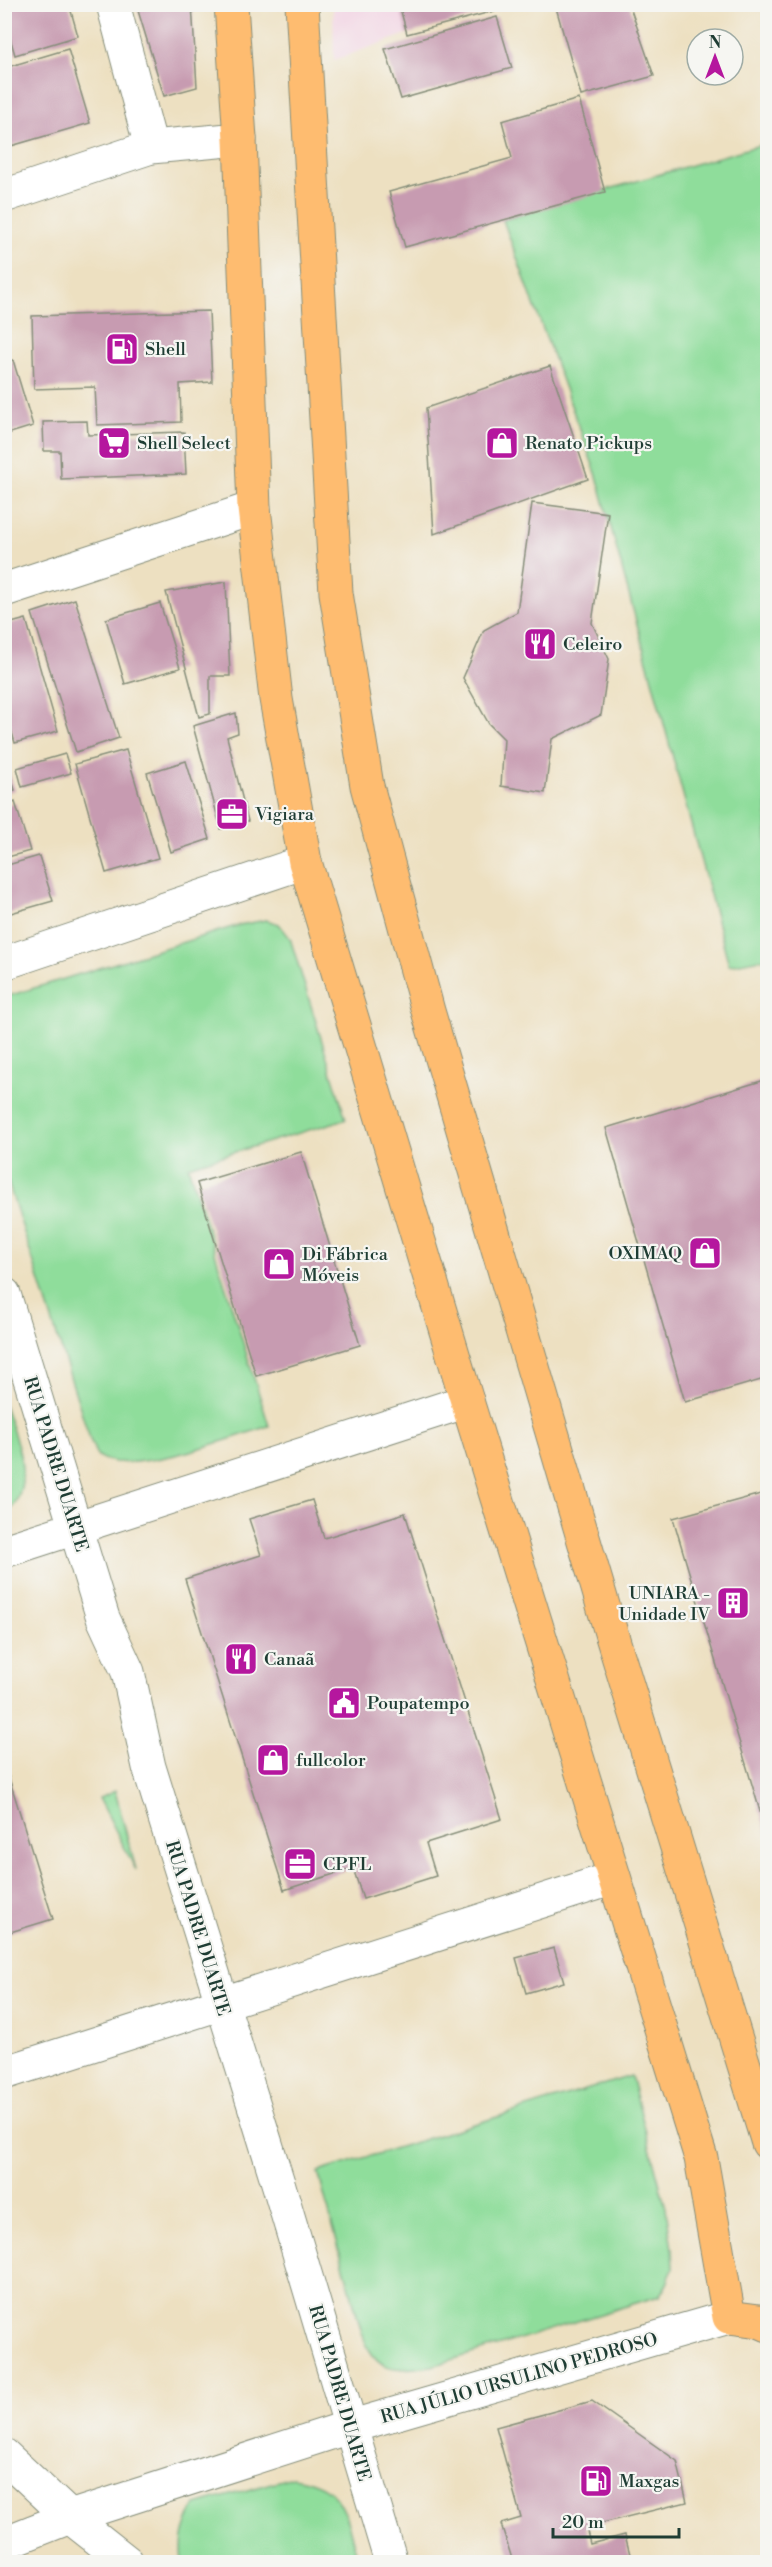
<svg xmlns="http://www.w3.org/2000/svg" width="772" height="2567" viewBox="0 0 772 2567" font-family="'Libre Bodoni',serif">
  <rect width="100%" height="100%" fill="#f6f6f2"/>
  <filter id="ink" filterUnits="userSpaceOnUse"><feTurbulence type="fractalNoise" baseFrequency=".0167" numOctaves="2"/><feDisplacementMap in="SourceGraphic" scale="12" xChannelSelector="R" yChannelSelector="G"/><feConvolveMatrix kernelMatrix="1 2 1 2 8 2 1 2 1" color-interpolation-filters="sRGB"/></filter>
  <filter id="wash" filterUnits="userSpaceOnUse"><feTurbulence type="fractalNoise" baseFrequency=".008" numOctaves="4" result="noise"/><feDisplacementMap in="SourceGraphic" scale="24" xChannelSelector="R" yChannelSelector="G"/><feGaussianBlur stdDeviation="1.35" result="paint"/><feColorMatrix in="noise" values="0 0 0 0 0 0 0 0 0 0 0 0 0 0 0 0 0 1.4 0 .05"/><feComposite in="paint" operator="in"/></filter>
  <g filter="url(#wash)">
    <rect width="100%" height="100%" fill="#ede0c1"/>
    <polygon fill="#f2cfe2" points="333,5 520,5 407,34 334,60"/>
    <g fill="#8fdd9b" stroke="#578d68" stroke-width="1.5">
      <polygon points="767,143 767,958 729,965 597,476 503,220"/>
      <path d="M 266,920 L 279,924 L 290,938 L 346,1119 L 188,1166 L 269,1426 C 237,1436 123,1480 97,1455 C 95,1452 93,1446 91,1442 L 5,1173 L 5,997 L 239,925 Z"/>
      <path d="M 4,1405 C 16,1442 38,1484 5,1516 Z"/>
      <polygon points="115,1791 136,1870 99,1798"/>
      <path d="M 631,2076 L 666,2208 L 672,2249 L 673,2268 L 667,2284 L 659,2296 L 432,2366 C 395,2371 375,2373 362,2333 L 318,2172 Z"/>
      <path d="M 292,2477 C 348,2485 344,2515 359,2562 L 183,2562 C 180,2539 184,2526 196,2505 Z"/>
    </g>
    <g id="blocks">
      <g fill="#c79bb1">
        <polygon points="4,4 69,4 78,36 15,55 4,17"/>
        <polygon points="136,4 192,4 197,87 164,96"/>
        <polygon points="399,4 517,4 517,5 407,34"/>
        <polygon points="555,4 629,4 654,76 581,96"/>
        <polygon points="497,17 512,68 401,99 385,49"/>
        <polygon points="68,49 90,123 11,146 4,122 4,68"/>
        <polygon points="579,99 605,192 405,247 389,192 512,158 502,121"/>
        <polygon points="209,311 212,382 180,384 181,422 97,425 95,387 34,389 32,316"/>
        <polygon points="13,360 33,426 4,435 4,362"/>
        <polygon points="550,366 588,479 434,534 426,408"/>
        <polygon points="87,421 88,435 184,432 186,474 61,479 60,451 44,451 43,422"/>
        <polygon points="532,503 608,513 592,623 609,659 601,715 552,739 545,793 501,786 504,739 489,724 463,678 484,630 517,612"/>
        <polygon points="226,582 230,676 210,676 210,714 199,717 166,592"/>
        <polygon points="75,599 119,738 76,752 32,613"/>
        <polygon points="160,603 180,668 125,684 106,619"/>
        <polygon points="26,619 58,731 15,743 4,705 4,625"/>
        <polygon points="236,713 238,733 227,737 248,821 221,829 193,726"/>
        <polygon points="126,750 158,858 106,873 75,764"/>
        <polygon points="65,754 71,773 22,787 17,768"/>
        <polygon points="186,761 210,839 171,852 147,773"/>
        <polygon points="4,766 7,766 15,790 4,793"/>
        <polygon points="15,802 30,851 4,858 4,806"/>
        <polygon points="39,856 53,901 4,915 4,866"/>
        <polygon points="768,1079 768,1378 685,1402 606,1128"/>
        <polygon points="301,1152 360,1345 256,1376 197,1183"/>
        <polygon points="768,1492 768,1835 767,1835 673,1518"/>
        <polygon points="312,1500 324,1538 405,1513 502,1819 426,1843 436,1876 363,1899 353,1868 284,1890 185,1579 261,1555 249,1519"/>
        <polygon points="4,1762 53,1919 4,1934"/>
        <polygon points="554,1948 564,1982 526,1993 516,1958"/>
        <polygon points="592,2401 677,2461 687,2502 586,2527 590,2544 625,2535 632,2562 513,2562 501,2524 521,2518 496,2427"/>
      </g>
    </g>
  </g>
  <g filter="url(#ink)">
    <use href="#blocks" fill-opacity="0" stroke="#868e7a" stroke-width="1.5"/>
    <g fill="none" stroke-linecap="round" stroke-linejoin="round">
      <g stroke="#868e7a" stroke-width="35">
        <g id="street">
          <polyline points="113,4 151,147"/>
          <polyline points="4,196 151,147 240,139"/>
          <polyline points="4,590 254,508"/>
          <polyline points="4,963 305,862"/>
          <polyline points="4,1294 103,1618 128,1672 149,1767 279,2186 391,2562"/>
          <polyline points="4,1551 467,1401"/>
          <polyline points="4,2073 614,1878"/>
          <polyline points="4,2455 70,2517 127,2562"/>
          <polyline points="4,2543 70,2517 349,2427 729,2317"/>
        </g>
      </g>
      <g stroke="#868e7a" stroke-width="35">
        <g id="primary">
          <polyline points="231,4 240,139 254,508 276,699 305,862 467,1401 701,2158 729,2317 759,2321 768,2325"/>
          <polyline points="302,4 336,593 367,786 428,1011 612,1636 768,2143"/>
        </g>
      </g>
      <use href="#street" stroke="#fff" stroke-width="33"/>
      <use href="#primary" stroke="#febc70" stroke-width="33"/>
    </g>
  </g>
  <defs>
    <g id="fuel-square" transform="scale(1.725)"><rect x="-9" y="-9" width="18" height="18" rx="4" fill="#b5179e" stroke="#f6f6f2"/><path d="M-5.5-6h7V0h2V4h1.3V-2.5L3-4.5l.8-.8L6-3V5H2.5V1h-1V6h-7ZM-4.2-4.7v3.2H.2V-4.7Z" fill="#fff"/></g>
    <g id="supermarket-square" transform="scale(1.725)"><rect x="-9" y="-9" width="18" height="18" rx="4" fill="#b5179e" stroke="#f6f6f2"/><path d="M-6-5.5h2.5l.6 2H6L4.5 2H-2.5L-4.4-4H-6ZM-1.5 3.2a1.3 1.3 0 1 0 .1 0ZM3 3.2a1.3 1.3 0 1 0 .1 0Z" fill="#fff"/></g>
    <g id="shop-square" transform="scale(1.725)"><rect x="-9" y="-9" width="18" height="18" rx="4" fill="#b5179e" stroke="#f6f6f2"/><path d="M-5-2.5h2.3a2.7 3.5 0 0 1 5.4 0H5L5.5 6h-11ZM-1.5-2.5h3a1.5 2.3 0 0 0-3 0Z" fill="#fff"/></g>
    <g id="restaurant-square" transform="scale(1.725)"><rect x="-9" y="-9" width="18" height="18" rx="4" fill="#b5179e" stroke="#f6f6f2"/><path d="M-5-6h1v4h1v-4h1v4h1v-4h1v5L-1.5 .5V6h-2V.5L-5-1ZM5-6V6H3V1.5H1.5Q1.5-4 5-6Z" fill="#fff"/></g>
    <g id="office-square" transform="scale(1.725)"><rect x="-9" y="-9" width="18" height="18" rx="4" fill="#b5179e" stroke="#f6f6f2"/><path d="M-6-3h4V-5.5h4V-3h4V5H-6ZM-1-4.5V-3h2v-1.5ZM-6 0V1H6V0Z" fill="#fff"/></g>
    <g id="building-square" transform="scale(1.725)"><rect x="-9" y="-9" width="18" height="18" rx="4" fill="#b5179e" stroke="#f6f6f2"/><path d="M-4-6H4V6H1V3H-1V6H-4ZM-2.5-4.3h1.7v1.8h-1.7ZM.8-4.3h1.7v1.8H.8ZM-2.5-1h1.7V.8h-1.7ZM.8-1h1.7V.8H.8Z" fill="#fff"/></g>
    <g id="civic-square" transform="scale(1.725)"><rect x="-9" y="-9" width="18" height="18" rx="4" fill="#b5179e" stroke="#f6f6f2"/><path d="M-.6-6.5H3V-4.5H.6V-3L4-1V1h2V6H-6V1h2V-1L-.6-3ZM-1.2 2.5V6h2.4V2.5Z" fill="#fff"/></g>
  </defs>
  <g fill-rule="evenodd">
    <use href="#fuel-square" x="122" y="349"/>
    <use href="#supermarket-square" x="114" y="443"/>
    <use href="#shop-square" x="502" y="443"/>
    <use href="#restaurant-square" x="540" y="644"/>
    <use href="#office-square" x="232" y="814"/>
    <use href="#shop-square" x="705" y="1253"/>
    <use href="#shop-square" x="279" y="1264"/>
    <use href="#building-square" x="733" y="1603"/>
    <use href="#restaurant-square" x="241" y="1659"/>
    <use href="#civic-square" x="344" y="1703"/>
    <use href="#shop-square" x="273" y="1760"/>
    <use href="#office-square" x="300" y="1864"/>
    <use href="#fuel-square" x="596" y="2481"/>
  </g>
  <g text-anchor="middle" stroke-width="4.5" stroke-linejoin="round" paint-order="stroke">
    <g font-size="18" fill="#1f3d34" stroke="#f6f6f2" text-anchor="start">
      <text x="145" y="355">Shell</text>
      <text x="137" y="449">Shell Select</text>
      <text x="525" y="449">Renato Pickups</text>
      <text x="563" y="650">Celeiro</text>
      <text x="255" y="820">Vigiara</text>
      <text x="682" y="1259" text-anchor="end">OXIMAQ</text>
      <text x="302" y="1260">Di Fábrica<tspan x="302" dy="21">Móveis</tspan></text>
      <text x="710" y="1599" text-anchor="end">UNIARA -<tspan x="710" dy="21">Unidade IV</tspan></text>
      <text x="264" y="1665">Canaã</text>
      <text x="367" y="1709">Poupatempo</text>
      <text x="296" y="1766">fullcolor</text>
      <text x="323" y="1870">CPFL</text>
      <text x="619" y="2487">Maxgas</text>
    </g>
    <g font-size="18" fill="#1f3d34" stroke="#f6f6f2">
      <text transform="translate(56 1464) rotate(73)" y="6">RUA PADRE DUARTE</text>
      <text transform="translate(198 1928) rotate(73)" y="6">RUA PADRE DUARTE</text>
      <text transform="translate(519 2378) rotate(-16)" y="6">RUA JÚLIO URSULINO PEDROSO</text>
      <text transform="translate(340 2393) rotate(74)" y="6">RUA PADRE DUARTE</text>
    </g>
  </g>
  <rect width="772" height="2567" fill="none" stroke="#f6f6f2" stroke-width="24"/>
  <g transform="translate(715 57)"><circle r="28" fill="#f6f6f2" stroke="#a0aca6" stroke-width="1.5"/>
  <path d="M0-4.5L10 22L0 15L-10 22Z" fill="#b5179e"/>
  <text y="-9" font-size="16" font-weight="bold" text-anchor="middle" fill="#1f3d34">N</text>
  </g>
  <path d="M553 2528v9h126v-9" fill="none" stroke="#1f3d34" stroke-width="3"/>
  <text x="562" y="2528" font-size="18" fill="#1f3d34" stroke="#f6f6f2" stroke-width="4.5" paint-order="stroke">20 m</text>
</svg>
